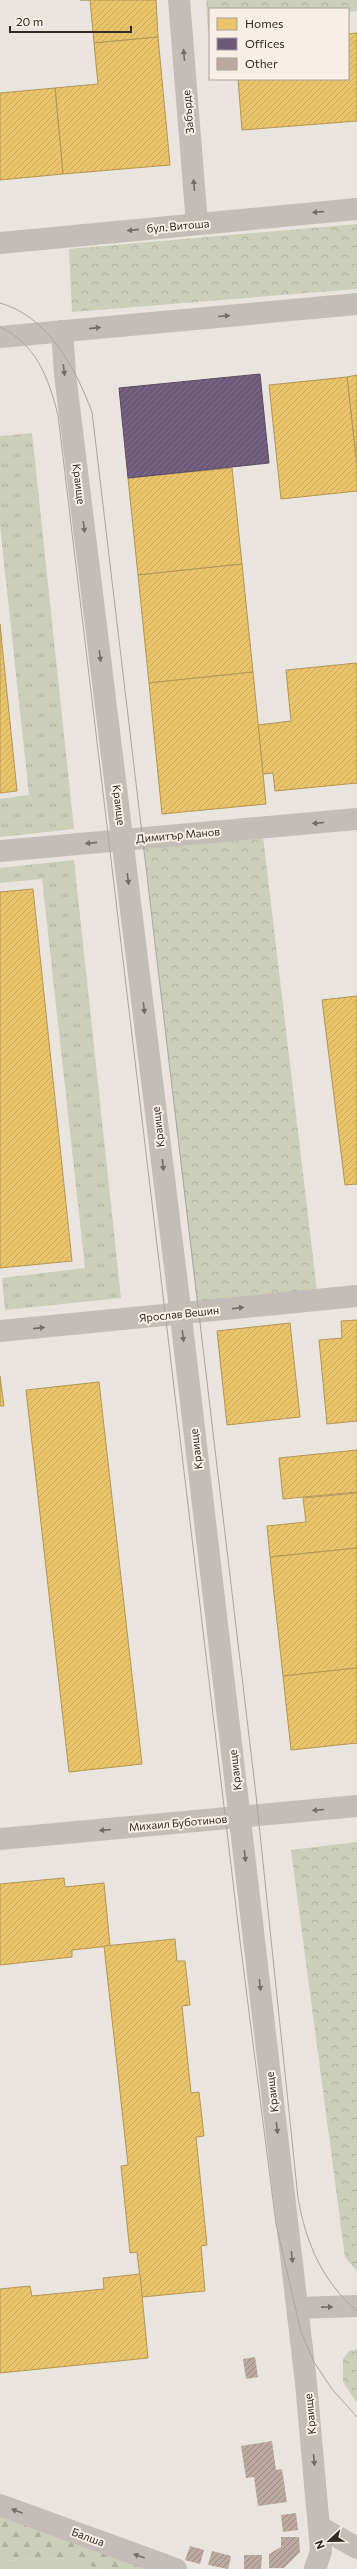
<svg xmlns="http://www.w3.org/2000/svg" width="357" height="2569" viewBox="0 0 357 2569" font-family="Commissioner,sans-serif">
  <defs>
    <pattern id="grass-tufts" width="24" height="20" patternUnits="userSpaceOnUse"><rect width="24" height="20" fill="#cbceb9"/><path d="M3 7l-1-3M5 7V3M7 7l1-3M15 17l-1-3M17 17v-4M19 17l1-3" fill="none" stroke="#afb19f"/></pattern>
    <pattern id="forest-firs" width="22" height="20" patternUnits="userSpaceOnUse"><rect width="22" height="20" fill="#cbceb9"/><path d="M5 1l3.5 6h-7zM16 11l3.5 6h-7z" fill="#afb19f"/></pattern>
    <pattern id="park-crowns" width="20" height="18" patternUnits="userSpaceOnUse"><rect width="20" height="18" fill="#cbceb9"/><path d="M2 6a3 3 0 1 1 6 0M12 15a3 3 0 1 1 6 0" fill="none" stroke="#afb19f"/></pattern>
    <pattern id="homes-hatch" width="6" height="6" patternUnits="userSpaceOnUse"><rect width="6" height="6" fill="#e9c46a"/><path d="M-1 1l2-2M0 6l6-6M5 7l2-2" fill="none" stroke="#c8a95c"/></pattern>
    <pattern id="offices-hatch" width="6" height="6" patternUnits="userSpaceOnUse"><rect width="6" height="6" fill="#6d597a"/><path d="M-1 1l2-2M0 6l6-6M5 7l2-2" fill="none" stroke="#82728b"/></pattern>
    <pattern id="building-hatch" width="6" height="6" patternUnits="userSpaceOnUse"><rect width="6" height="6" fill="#bca9a0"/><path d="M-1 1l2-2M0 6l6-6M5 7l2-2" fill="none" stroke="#998a82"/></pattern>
  </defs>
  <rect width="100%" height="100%" fill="#eae4de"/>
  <g fill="url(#grass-tufts)">
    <polygon points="32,433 74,829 0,837 0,799 29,795 0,526 0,436"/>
    <polygon points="74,860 121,1298 5,1310 2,1278 85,1268 42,879 0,883 0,868"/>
  </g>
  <polygon fill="url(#forest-firs)" points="0,2514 149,2569 99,2569 69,2558 0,2561"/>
  <g fill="url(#park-crowns)">
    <polygon points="206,0 357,0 357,11 348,12 348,9 210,9 210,30 208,30"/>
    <polygon points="357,224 357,289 72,312 69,249"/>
    <polygon points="262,828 318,1300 198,1312 143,839"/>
    <polygon points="357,1842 357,2271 345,2257 291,1850"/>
    <polygon points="357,2349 357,2403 343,2382 343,2359 349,2351"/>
  </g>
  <polygon fill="#cbceb9" points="69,2558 99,2569 0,2569 0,2561"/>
  <g fill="url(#homes-hatch)" stroke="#b29656">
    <polygon points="80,0 156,0 158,37 94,43 90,0"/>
    <polygon points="357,33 357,121 242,130 238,79 348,79 348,34"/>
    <polygon points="158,37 170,165 63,174 55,88 98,84 94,43"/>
    <polygon points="55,88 63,174 0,180 0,93"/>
    <polygon points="357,375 357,466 347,377"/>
    <polygon points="347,377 357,466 357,491 281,499 269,385"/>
    <polygon points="232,468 242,564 138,575 128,478"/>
    <polygon points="242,564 253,672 149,683 138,575"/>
    <polygon points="0,624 17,791 0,793"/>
    <polygon points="357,663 357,783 275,791 273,773 263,774 258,725 291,721 286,670"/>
    <polygon points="253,672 266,804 162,814 149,683"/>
    <polygon points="33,889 72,1261 0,1268 0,892"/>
    <polygon points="357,996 357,1184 345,1185 322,1000"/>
    <polygon points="357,1320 357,1421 327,1424 319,1340 342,1338 341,1321"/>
    <polygon points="290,1323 300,1417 227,1425 217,1331"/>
    <polygon points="0,1376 4,1406 0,1406"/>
    <polygon points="99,1382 142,1764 69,1772 26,1390"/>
    <polygon points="357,1450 357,1492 283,1499 279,1458"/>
    <polygon points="357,1493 357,1548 270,1557 267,1526 306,1522 303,1498"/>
    <polygon points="357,1548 357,1668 283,1676 270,1557"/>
    <polygon points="357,1668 357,1743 291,1750 283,1676"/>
    <polygon points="64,1878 65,1887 104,1883 110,1946 72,1950 72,1957 0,1965 0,1884"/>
    <polygon points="175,1939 177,1961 185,1961 190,2005 182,2006 191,2093 199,2092 204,2136 196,2137 207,2245 201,2246 205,2291 142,2297 137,2252 130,2253 121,2166 128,2165 104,1946"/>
    <polygon points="140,2274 148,2358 0,2373 0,2289 30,2286 32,2296 104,2289 103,2278"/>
  </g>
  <polygon fill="url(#offices-hatch)" stroke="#5b4b61" points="260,374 269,463 128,478 119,388"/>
  <g fill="url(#building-hatch)">
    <polygon points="255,2357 258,2377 246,2379 243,2359"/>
    <polygon points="272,2441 276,2470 282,2469 287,2502 258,2506 254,2477 246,2478 241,2446"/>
    <polygon points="296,2513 298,2530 283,2532 281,2515"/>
    <polygon points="281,2537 299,2537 300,2552 284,2568 269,2568 269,2554 281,2547"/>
    <polygon points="190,2546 204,2550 200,2564 185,2560"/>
    <polygon points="212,2551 231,2556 228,2569 208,2565"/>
    <polygon points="244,2555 262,2555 261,2569 244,2569"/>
  </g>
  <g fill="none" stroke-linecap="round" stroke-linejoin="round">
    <g stroke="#c3bdb7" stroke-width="22">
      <polyline points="179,0 197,224"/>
      <polyline points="0,243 357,209"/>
      <polyline points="62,331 65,374 179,1300 306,2383 321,2551 315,2569"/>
      <polyline points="0,337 357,304"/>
      <polyline points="0,851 357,819"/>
      <polyline points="0,1331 357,1296"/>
      <polyline points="0,1839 357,1806"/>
      <polyline points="298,2308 357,2306"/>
      <polyline points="0,2505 176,2569"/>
      <polyline points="320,2527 357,2548"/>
    </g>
    <g stroke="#aaa5a2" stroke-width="1">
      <path d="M 0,303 C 48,316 76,369 92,412 L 256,1795 L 298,2198 C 306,2243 322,2281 357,2311"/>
      <path d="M 0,327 C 37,345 48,377 58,415 L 241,1949 L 276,2224 L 301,2332 L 314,2362 L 332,2389 L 357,2417"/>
    </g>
  </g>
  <defs><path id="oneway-solid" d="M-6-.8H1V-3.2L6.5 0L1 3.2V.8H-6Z"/></defs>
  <g fill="#736c67">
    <use href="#oneway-solid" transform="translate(184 55) rotate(-95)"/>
    <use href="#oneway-solid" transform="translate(194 185) rotate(-95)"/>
    <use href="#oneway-solid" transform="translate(318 212) rotate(175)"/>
    <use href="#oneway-solid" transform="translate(133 230) rotate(174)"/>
    <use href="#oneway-solid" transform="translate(224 316) rotate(-5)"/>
    <use href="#oneway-solid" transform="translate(95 328) rotate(-6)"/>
    <use href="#oneway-solid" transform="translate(64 370) rotate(83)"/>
    <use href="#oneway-solid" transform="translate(84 527) rotate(83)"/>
    <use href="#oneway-solid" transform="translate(100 656) rotate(83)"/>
    <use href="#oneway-solid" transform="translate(318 823) rotate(175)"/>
    <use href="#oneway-solid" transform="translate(91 843) rotate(174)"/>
    <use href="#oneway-solid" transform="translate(128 879) rotate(83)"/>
    <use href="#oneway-solid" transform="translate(144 1008) rotate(83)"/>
    <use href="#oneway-solid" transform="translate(163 1165) rotate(83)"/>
    <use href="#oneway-solid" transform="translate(238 1308) rotate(-6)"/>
    <use href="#oneway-solid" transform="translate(39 1328) rotate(-6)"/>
    <use href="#oneway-solid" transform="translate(183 1336) rotate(83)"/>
    <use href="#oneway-solid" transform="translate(318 1810) rotate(175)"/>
    <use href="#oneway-solid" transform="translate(105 1830) rotate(175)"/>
    <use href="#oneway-solid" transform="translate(245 1856) rotate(83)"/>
    <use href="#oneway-solid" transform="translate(260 1985) rotate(83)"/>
    <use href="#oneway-solid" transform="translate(277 2128) rotate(83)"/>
    <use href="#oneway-solid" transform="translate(292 2257) rotate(83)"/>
    <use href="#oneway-solid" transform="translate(327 2307) rotate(-1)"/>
    <use href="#oneway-solid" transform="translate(314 2460) rotate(85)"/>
    <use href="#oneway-solid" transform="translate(17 2511) rotate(-160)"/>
    <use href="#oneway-solid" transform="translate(139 2556) rotate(-160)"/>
  </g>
  <g text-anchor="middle" stroke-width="4" stroke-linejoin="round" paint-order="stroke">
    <g font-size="11" fill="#322a26" stroke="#f7efe5">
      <text transform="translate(188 112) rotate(-95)" y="4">Забърде</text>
      <text transform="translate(178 226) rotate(-5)" y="4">бул. Витоша</text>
      <text transform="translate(79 484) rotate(83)" y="4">Краище</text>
      <text transform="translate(119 805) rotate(83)" y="4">Краище</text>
      <text transform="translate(178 835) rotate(-5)" y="4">Димитър Манов</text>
      <text transform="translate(158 1127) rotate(-97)" y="4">Краище</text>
      <text transform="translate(179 1314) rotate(-6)" y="4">Ярослав Вешин</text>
      <text transform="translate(196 1449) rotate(-97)" y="4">Краище</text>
      <text transform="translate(235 1770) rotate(-97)" y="4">Краище</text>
      <text transform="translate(178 1823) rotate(-5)" y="4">Михаил Буботинов</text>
      <text transform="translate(272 2092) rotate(-97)" y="4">Краище</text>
      <text transform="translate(310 2414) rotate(-96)" y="4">Краище</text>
      <text transform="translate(88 2537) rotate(20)" y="4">Балша</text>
    </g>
  </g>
  <rect x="209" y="8" width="140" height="72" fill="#f7efe5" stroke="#a8a099"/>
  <rect x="217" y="18" width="20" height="12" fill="#e9c46a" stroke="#a8a099"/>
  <text x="245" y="28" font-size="12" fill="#322a26">Homes</text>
  <rect x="217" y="38" width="20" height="12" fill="#6d597a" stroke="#a8a099"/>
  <text x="245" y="48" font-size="12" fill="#322a26">Offices</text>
  <rect x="217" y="58" width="20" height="12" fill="#bca9a0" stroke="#a8a099"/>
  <text x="245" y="68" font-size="12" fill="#322a26">Other</text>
  <g transform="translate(329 2541) rotate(248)" stroke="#f7efe5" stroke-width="3" paint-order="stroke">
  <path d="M0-3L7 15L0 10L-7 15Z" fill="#322a26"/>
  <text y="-6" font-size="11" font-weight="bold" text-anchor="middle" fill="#322a26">N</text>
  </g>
  <path d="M10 26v6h121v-6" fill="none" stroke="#322a26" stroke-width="2"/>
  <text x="16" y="26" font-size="12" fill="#322a26" stroke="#f7efe5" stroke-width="3" paint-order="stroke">20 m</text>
</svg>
